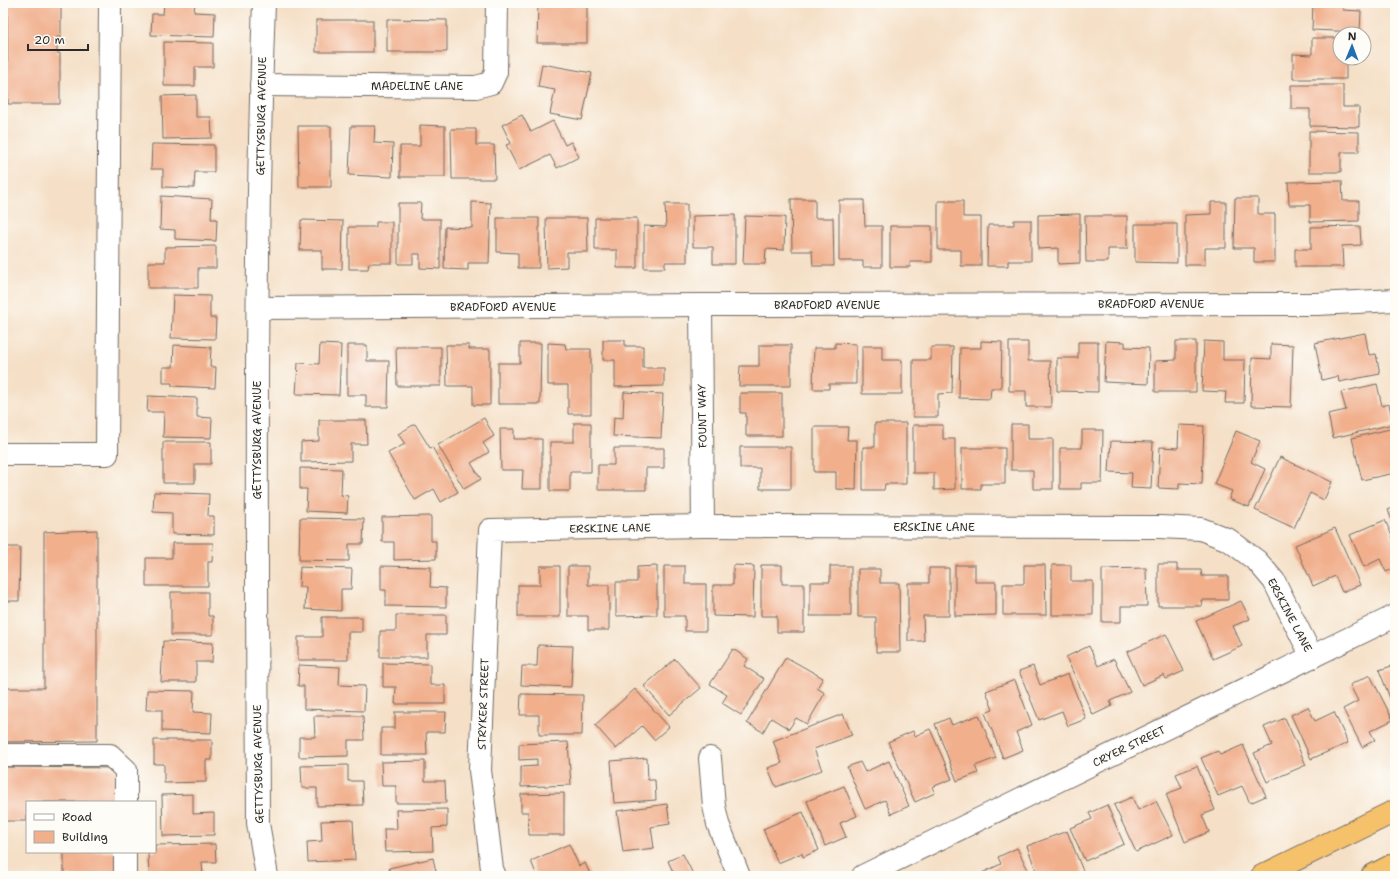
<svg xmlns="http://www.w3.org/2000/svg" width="1398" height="879" viewBox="0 0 1398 879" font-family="'Shantell Sans',sans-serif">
  <rect width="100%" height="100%" fill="#fdfcf7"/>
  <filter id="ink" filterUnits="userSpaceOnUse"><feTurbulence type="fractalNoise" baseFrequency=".025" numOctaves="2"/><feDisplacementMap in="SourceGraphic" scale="8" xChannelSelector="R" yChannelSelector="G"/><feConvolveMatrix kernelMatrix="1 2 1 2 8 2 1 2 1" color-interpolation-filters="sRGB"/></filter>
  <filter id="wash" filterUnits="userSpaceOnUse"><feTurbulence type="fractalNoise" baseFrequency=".012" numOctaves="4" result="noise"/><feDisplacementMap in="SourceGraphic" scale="16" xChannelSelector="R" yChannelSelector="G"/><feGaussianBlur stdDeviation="0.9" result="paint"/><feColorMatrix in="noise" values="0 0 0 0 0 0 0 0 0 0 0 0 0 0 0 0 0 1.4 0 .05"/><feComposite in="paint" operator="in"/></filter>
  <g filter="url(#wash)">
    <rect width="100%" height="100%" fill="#f5e0c7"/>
    <g id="blocks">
      <g fill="#f1af8c">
        <polygon points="7,3 61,3 61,37 57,37 57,53 60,53 60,104 8,104"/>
        <polygon points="164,3 195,3 194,12 215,13 214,37 151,35 152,14 163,14"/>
        <polygon points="538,3 587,3 587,43 537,43"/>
        <polygon points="1313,3 1343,3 1343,10 1361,11 1360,32 1312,30"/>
        <polygon points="387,19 447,20 447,52 387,52"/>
        <rect x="316" y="20" width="57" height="32"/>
        <polygon points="1312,38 1340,38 1340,58 1346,58 1346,79 1293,79 1293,54 1312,55"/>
        <polygon points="164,42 213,43 213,67 195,67 195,86 164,86"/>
        <polygon points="542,64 592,73 582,120 550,114 555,90 538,87"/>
        <polygon points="1291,85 1343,85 1343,107 1359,107 1359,127 1310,126 1310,109 1291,109"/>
        <polygon points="196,95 196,117 211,117 212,138 163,139 162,96"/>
        <polygon points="522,115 531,132 553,121 565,145 571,142 579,157 557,168 550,155 519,170 506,145 511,143 502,125"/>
        <polygon points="420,125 445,126 445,177 400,177 400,146 420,146"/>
        <polygon points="298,126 331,126 331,187 299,187"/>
        <polygon points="351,126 375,126 374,143 393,144 392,177 349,175"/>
        <polygon points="451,129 476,129 476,145 494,145 495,179 452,179"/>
        <polygon points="1309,131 1359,132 1359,152 1341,152 1341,172 1309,172"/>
        <polygon points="152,144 214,145 214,172 195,172 194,188 163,187 163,169 151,169"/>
        <polygon points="1342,181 1343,201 1359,201 1359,221 1310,222 1310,205 1289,205 1288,182"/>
        <polygon points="161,196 212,199 211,219 217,219 216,241 175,239 175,230 160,229"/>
        <polygon points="1235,198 1258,198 1258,214 1275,214 1275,262 1254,262 1254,248 1234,248"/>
        <polygon points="791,199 815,199 815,218 833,218 834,266 813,266 812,251 792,251"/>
        <polygon points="839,200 864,200 865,226 882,226 882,267 863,267 863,261 839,261"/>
        <polygon points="938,201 963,201 963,217 981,217 981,266 961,266 961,250 938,250"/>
        <polygon points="472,202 491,203 489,263 468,263 468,270 444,269 445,227 472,228"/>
        <polygon points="1211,202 1226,202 1226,248 1205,248 1205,265 1185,265 1185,215 1211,214"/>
        <polygon points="398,203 421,203 420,219 440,219 440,269 420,268 420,254 413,254 413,264 398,264"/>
        <polygon points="665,204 687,204 687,262 665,262 665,268 644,268 644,226 666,227"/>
        <polygon points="1080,214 1080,263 1058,264 1058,248 1038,249 1038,215"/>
        <polygon points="735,215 735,264 713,264 713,247 693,247 693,216"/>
        <polygon points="745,216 785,217 784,250 766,249 765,264 743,264"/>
        <polygon points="1085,216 1127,216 1127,249 1108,249 1108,262 1086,262"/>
        <polygon points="497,218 539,218 539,268 518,268 518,253 497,252"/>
        <polygon points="546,218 587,218 588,252 567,252 567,267 547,268"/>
        <polygon points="595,218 637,218 637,268 617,268 617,250 595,250"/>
        <polygon points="301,220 343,221 342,269 322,269 322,250 300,250"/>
        <polygon points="1014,220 1031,220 1031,261 1008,261 1008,266 987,266 988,225 1014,225"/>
        <polygon points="376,222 392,222 392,263 369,263 368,269 349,269 349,227 376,227"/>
        <polygon points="1135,224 1177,224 1177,263 1135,262"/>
        <polygon points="890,226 932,226 932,262 910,262 910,267 890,267"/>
        <polygon points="1360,226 1361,245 1342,246 1343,267 1295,267 1295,249 1311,249 1311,227"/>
        <polygon points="216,246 216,268 198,268 198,288 148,288 148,262 165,262 165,247"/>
        <polygon points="173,295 210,296 210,318 216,318 215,339 171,338"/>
        <polygon points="1365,333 1369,355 1376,354 1380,374 1339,382 1338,376 1322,380 1315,343"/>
        <polygon points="603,340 625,340 625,346 643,346 643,368 664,368 664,386 615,387 615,360 603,360"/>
        <polygon points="981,341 1002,342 1001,388 991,388 990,399 959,398 960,348 981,348"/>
        <polygon points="1106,341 1125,342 1125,347 1149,348 1148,384 1104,382"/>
        <polygon points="1176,341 1196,341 1196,392 1155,392 1155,361 1176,360"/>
        <polygon points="1204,341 1223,342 1223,360 1245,360 1244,403 1225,403 1226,392 1202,391"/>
        <polygon points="1009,342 1028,342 1028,361 1050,361 1051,407 1026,407 1026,391 1009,391"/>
        <polygon points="1078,342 1098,342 1098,392 1057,391 1057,358 1078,358"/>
        <polygon points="520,343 541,343 540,404 498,404 498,363 520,363"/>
        <polygon points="548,343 565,344 566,349 591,349 591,414 568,414 568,385 548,385"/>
        <polygon points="835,343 856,344 856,384 829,384 829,389 813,389 814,348 835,348"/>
        <polygon points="320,344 341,345 339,395 296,394 298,363 319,364"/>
        <polygon points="1271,344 1293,345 1291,407 1251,406 1252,358 1271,359"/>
        <polygon points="174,345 211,347 210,367 216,367 215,388 172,386 172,383 163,383 163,367 173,367"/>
        <polygon points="347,345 367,345 367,361 389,361 388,407 366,407 366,395 347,395"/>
        <polygon points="446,345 469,345 469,349 490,349 490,405 473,405 473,386 447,386"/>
        <polygon points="759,345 791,345 791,386 739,386 740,366 759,366"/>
        <polygon points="862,346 882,346 882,360 902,360 902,394 862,394"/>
        <polygon points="396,347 441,347 441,386 397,386"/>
        <polygon points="931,347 953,347 952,393 938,394 938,417 913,417 913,360 931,360"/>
        <polygon points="1377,384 1382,406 1389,404 1393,424 1333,438 1328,414 1346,410 1341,392"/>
        <polygon points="624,392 663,394 661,438 613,436 614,417 623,418"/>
        <polygon points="740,393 782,393 782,436 746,436 746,413 740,413"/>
        <polygon points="148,396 197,398 197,417 212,418 211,438 163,437 164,412 147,412"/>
        <polygon points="484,418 494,436 483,443 489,452 471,463 481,479 464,489 438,445"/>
        <polygon points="319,420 366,420 367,444 351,444 351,461 301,462 301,442 319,441"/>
        <polygon points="574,423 591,423 591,472 570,472 570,491 550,491 550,442 574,442"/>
        <polygon points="875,423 906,423 906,484 885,484 884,490 863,490 863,447 875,447"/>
        <polygon points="415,424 430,448 432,447 458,492 441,502 434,489 415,500 388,453 405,444 398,434"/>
        <polygon points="1011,424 1028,424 1028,439 1053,439 1053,489 1033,489 1033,470 1011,470"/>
        <polygon points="913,425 943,425 943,439 955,439 955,489 934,490 934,473 913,473"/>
        <polygon points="1179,425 1204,426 1202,484 1179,483 1179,489 1158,488 1160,447 1178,448"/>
        <polygon points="814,427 848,427 847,440 857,440 856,490 836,489 836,472 814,472"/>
        <polygon points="1394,428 1395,473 1362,480 1352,438"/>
        <polygon points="500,429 514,429 514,439 542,439 542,489 522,489 523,470 501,470"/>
        <polygon points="1082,430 1103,430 1102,483 1081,483 1081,489 1060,489 1060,448 1082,448"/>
        <polygon points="1236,431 1260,441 1251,462 1265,469 1249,507 1229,499 1232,491 1214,484"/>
        <polygon points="1111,441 1153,442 1151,489 1131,488 1132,473 1109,472"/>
        <polygon points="163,442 211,442 211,464 195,464 195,483 163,483"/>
        <polygon points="740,447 791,447 791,489 760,489 760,468 740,468"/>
        <polygon points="614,448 664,448 664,468 646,468 646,490 598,490 598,465 614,465"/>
        <polygon points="962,448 1005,448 1005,484 981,484 981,489 962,489"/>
        <polygon points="1280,457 1332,482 1324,500 1310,493 1294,528 1255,510"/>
        <polygon points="300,468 342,469 341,495 348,496 347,513 306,511 307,489 300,489"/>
        <polygon points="154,492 209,494 208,516 214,516 214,535 172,534 172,513 153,512"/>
        <polygon points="1395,507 1395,528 1388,510"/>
        <polygon points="431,516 431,541 436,541 436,559 394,560 394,542 382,542 382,517"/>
        <polygon points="300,518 364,519 363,544 349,544 349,561 299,560"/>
        <polygon points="1385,520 1395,543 1395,568 1386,572 1380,559 1364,567 1350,535"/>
        <polygon points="1335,528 1360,585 1342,592 1335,576 1313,586 1295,545"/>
        <polygon points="97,530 97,741 3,742 3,688 44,688 44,532"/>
        <polygon points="172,543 213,543 212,562 208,562 208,586 146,586 146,558 172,558"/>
        <polygon points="3,547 20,547 19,601 3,601"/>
        <polygon points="1158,564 1177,564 1177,570 1201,570 1202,576 1228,576 1228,600 1201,600 1202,606 1158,606"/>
        <polygon points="733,565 754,566 753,617 713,616 713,585 733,585"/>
        <polygon points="761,565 782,565 782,584 804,584 804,632 777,632 777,616 761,616"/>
        <polygon points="955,565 975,565 975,582 996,582 996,615 955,616"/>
        <polygon points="1024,565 1045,565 1046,615 1003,615 1003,584 1024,584"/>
        <polygon points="1052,565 1071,565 1071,581 1093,581 1093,615 1052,615"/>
        <polygon points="381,566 431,567 430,587 446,588 446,607 386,606 386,590 381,590"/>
        <polygon points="540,566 560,566 560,617 518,617 518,585 540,585"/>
        <polygon points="568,566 588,566 588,585 609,585 609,630 588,630 588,616 568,616"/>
        <polygon points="657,566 657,615 616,616 616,582 637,582 637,567"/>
        <polygon points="664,566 685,566 685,584 706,584 706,631 685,631 685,616 664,616"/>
        <polygon points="830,566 851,566 851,616 810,616 810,582 830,582"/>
        <polygon points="300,567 352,569 351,589 341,589 341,611 305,609 306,587 299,587"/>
        <polygon points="929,568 949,568 949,616 923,616 924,641 908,641 908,583 929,583"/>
        <polygon points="1146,568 1147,606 1121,606 1121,622 1102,622 1102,569"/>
        <polygon points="858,569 880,569 880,583 899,583 900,652 876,652 876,617 858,617"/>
        <polygon points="171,592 208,592 208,616 213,616 213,635 171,635"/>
        <polygon points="1241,601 1250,619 1233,626 1242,646 1213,659 1196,621"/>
        <polygon points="396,615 446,615 446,635 427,635 427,657 380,657 380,631 396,631"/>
        <polygon points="322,617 362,617 362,632 348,632 348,660 298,660 298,637 322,637"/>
        <polygon points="1166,634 1184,671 1166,679 1164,675 1142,685 1127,652"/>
        <polygon points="163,641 213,643 212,662 196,662 196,682 161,682"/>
        <polygon points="538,645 573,646 571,687 521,685 522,666 537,666"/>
        <polygon points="1089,646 1098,666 1114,659 1130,692 1110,701 1112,706 1093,715 1066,657"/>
        <polygon points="733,649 748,659 744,666 764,679 741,715 722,703 727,695 710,684"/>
        <polygon points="786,657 823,678 817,688 825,693 807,724 796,718 789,729 771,718 763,732 747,723"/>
        <polygon points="675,659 701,688 669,715 644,686"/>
        <polygon points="383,663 430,664 430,685 445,685 445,704 395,704 396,687 383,687"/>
        <polygon points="299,665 340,667 339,685 365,686 364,711 304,709 304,686 298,686"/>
        <polygon points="1395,665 1395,711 1379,670"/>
        <polygon points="1033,666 1040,685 1068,674 1086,719 1068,726 1062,711 1039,720 1019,671"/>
        <polygon points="1370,675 1393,720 1370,731 1375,740 1362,747 1343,709 1358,701 1350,685"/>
        <polygon points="1015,680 1032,725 1016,732 1023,750 1003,758 985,713 993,710 986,691"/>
        <polygon points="635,689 669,727 654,740 642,726 616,749 595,725"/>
        <polygon points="147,690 194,691 193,712 212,713 211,733 162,731 162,710 146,710"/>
        <polygon points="521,694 583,695 582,735 539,735 539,715 520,715"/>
        <polygon points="1308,707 1315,721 1334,712 1348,743 1311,759 1291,715"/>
        <polygon points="395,712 446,712 445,732 426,732 427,755 381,755 381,728 395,728"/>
        <polygon points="843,714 852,735 814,749 822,770 776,787 768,768 782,763 773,741"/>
        <polygon points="979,715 996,758 975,766 978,773 957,781 935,724 949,718 952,725"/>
        <polygon points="314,716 363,716 364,740 348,740 348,756 299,757 299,737 315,737"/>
        <polygon points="1285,718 1306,765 1267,782 1254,753 1272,745 1264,727"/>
        <polygon points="930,729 952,779 932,787 935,793 915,802 888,742 913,731 915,736"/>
        <polygon points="154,740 212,740 212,760 206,760 206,782 164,783 164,764 154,764"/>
        <polygon points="568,742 571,785 521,787 521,767 537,766 537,759 519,760 519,744"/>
        <polygon points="1243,745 1266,796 1250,803 1242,786 1218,796 1201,758 1218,751 1220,755"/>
        <polygon points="647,758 648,780 655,780 656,800 614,803 611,761"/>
        <polygon points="425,761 425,781 445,781 446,803 396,803 396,786 382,786 381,762"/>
        <polygon points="889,761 909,806 891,814 885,800 865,809 847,767 860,762 865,772"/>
        <polygon points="348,765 348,781 362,781 363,805 317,806 317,788 302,788 301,766"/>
        <polygon points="1197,766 1215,810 1202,815 1209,832 1185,842 1166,794 1182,788 1176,774"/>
        <polygon points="3,767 119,768 119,802 27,802 27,821 3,821"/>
        <polygon points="844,786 857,816 840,823 846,837 825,846 807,801"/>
        <polygon points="564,793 564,835 529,835 528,812 521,812 521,794"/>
        <polygon points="193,794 193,814 214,813 214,835 163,836 162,795"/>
        <polygon points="1132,797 1138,810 1156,801 1173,835 1136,852 1114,805"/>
        <polygon points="667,804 670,824 651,827 654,848 623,852 617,811"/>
        <polygon points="1107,805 1124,844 1085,861 1070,828 1092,819 1089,813"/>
        <polygon points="447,809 447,827 432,828 433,851 385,852 384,829 397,829 396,810"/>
        <polygon points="803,812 819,850 803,857 802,853 778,863 763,829"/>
        <polygon points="353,820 355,860 308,862 307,842 322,841 321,821"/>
        <polygon points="1067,831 1085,876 1038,876 1027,846"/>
        <polygon points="215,844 216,862 202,862 203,876 149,876 148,852 155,852 155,845"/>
        <polygon points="569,844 579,866 585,863 591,876 537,876 531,861"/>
        <polygon points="1017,848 1031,876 983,876 982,873 1001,864 998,857"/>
        <rect x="64" y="852" width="54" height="24"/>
        <polygon points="683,854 694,876 670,876 674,874 668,861"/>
        <polygon points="433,858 437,876 391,876 389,868"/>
      </g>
    </g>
  </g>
  <g filter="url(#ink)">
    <use href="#blocks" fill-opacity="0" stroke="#726a62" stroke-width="1"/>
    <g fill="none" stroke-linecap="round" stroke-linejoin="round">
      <g stroke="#726a62" stroke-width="24">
        <g id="minor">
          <path d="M 264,3 C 254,276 257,549 258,823 L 267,876"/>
          <polyline points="261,85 476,87 491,83 496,72 497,3"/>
          <polyline points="701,305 703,526"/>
          <polyline points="258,308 701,305 1317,304 1395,300"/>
          <polyline points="3,454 107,454 110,3"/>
          <polyline points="3,755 110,755 126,770 126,802"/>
          <polyline points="710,758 714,806 718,824 739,876"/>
          <polyline points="125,876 125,852"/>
          <polyline points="495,876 492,869 480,770 490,530 703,526 1160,527 1201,529 1229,540 1257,561 1274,581 1312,657"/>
          <polyline points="863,876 1395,616"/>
        </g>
      </g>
      <g stroke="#726a62" stroke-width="24">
        <g id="highway">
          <polyline points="1262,876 1395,811"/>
          <polyline points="1372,876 1395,864"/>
        </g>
      </g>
      <use href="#minor" stroke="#fff" stroke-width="22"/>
      <use href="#highway" stroke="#f5c16b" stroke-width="22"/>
    </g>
  </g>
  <g text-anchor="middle" stroke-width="3" stroke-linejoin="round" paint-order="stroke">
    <g font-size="11" fill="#2b2b2b" stroke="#fdfcf7">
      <text x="417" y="90">MADELINE LANE</text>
      <text transform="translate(261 116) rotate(-89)" y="4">GETTYSBURG AVENUE</text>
      <text x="1151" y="308">BRADFORD AVENUE</text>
      <text x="827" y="309">BRADFORD AVENUE</text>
      <text x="503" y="311">BRADFORD AVENUE</text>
      <text transform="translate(702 416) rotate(-91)" y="4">FOUNT WAY</text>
      <text transform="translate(257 440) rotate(-90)" y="4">GETTYSBURG AVENUE</text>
      <text x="934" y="531">ERSKINE LANE</text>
      <text transform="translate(610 528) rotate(-1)" y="4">ERSKINE LANE</text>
      <text transform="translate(1290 615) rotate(62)" y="4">ERSKINE LANE</text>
      <text transform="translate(483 704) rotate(-88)" y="4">STRYKER STREET</text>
      <text transform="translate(1129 746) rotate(-26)" y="4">CRYER STREET</text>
      <text transform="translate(258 764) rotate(-91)" y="4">GETTYSBURG AVENUE</text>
    </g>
  </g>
  <rect width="1398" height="879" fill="none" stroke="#fdfcf7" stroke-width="16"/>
  <rect x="26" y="801" width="130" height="52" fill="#fdfcf7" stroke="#a9a8a5"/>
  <rect x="34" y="814" width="20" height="6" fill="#ffffff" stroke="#a9a8a5"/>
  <text x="62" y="821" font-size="12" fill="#2b2b2b">Road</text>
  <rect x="34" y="831" width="20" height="12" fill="#f1af8c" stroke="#a9a8a5"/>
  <text x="62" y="841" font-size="12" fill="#2b2b2b">Building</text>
  <g transform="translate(1352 46) rotate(1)"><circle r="19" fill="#fdfcf7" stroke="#a9a8a5"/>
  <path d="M0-3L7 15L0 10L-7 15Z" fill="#1f6fb2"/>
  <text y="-6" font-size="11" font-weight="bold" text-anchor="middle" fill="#2b2b2b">N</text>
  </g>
  <path d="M28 44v6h60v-6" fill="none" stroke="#2b2b2b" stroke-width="2"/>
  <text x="34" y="44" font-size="12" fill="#2b2b2b" stroke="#fdfcf7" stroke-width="3" paint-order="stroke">20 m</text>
</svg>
